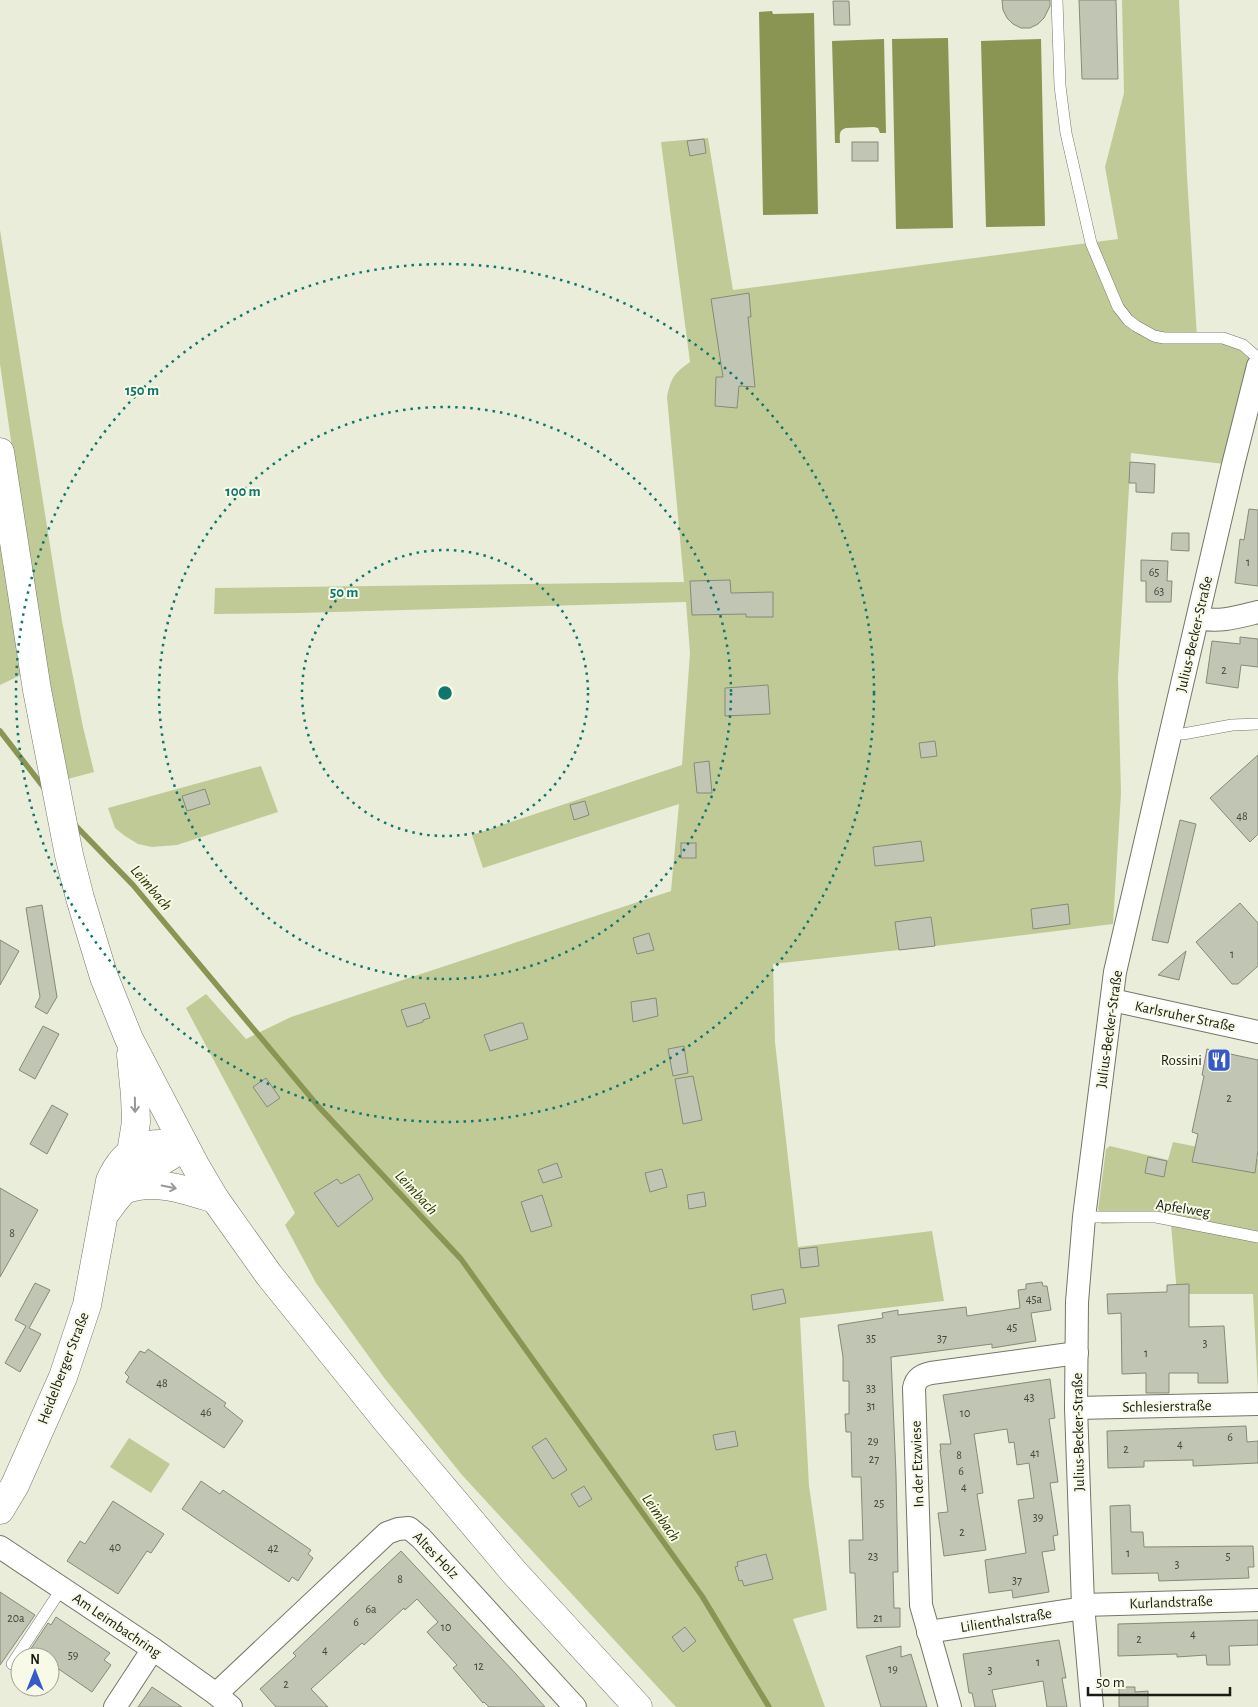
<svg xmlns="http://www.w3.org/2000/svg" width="1258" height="1707" viewBox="0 0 1258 1707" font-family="'Alegreya Sans',sans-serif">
  <rect width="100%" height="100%" fill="#e9edda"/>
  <g fill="#c0ca97">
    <path d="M 1122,0 L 1179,0 L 1187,176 L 1197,337 L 1216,337 L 1258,358 L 1233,465 L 1131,453 L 1118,677 L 1121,793 L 1113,924 L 935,946 L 773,964 L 775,1042 L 798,1247 L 932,1231 L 944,1301 L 800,1318 L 809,1486 L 827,1610 L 793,1619 L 825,1707 L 676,1707 L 462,1475 L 385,1379 L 316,1283 L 285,1225 L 295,1213 L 186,1008 L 206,994 L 246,1039 L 291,1017 L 671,891 L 679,804 L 483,868 L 472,835 L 682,765 L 690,653 L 686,602 L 299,613 L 214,614 L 215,588 L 684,582 L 667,397 C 671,378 674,373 690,362 L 661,142 L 708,138 L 733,290 L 1118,239 L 1105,167 L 1124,93 Z"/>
    <polygon points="0,230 62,621 83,727 94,772 64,780 26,545 0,364"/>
    <polygon points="0,516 25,673 0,685"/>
    <polygon points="261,766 278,812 177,845 152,847 138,844 125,836 115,828 108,808"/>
    <polygon points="1173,1142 1258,1159 1258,1392 1253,1294 1177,1294 1171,1224 1153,1222 1101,1224 1102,1212 1098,1210 1106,1149 1110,1146 1168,1160"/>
    <polygon points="129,1438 170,1464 151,1493 110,1467"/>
  </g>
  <g fill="#8a9553">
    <polygon points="772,11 773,14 814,13 818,214 763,215 759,12"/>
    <polygon points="948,38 953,228 896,229 892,39"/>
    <path d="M 884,39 L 886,133 L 880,133 L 878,128 L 874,127 L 846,128 C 838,130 840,136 840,143 L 835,143 L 832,41 Z"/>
    <polygon points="1041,39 1045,226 986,227 981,41"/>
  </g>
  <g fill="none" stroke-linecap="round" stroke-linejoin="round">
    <g stroke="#8a9553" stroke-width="5.5">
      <polyline points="0,731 45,789"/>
      <polyline points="73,823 133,885 318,1106 461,1259 702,1596 769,1707"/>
    </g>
  </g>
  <g fill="#c1c5b3" stroke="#868a79">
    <polygon points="1002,0 1050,0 1050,6 1044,18 1038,24 1030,28 1021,28 1013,24 1007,18 1003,10"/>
    <polygon points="1079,0 1116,0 1118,79 1082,79"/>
    <polygon points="833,1 849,1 850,25 834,25"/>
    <polygon points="704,139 706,153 690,156 687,141"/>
    <rect x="852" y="142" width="26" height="19"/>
    <polygon points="749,293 751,317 748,317 755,387 739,386 737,408 715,406 716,377 723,377 711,299"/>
    <polygon points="1130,462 1155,464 1154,493 1136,492 1136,483 1129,483"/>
    <polygon points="1249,509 1258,510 1258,586 1235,583 1240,539 1244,540"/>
    <polygon points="1172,533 1189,533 1189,551 1171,550"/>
    <polygon points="1141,560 1168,561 1167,581 1172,581 1171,602 1146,602 1146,581 1141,581"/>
    <polygon points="730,580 731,593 773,592 773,617 746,617 746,614 692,615 690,581"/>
    <polygon points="1240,637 1258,639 1258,667 1241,665 1238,688 1206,683 1212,641 1240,644"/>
    <polygon points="768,685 770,714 725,716 725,688"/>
    <polygon points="935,741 937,756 921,758 919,743"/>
    <polygon points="1258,755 1258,834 1250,842 1210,798"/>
    <polygon points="709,761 712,793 697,793 694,763"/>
    <polygon points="205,789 210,804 187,811 182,796"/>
    <polygon points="585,801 589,815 574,820 570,805"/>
    <polygon points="1180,820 1196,824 1168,943 1152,940"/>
    <polygon points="921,841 924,861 875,866 873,847"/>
    <rect x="681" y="843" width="15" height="15"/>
    <polygon points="1240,903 1258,923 1258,966 1238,984 1232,984 1196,942"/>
    <polygon points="1068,904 1070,924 1033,929 1031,909"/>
    <polygon points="42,905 57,997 47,1014 35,1007 40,997 26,908"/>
    <polygon points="931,917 935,946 899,950 895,922"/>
    <polygon points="649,933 654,950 637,954 633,938"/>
    <polygon points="0,940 19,951 0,985"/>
    <polygon points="1186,951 1179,980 1158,975"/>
    <polygon points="656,998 658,1016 633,1022 631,1002"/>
    <polygon points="425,1003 430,1018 423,1020 423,1022 407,1027 401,1010"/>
    <polygon points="520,1023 523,1023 528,1039 490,1051 484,1035"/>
    <polygon points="43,1026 59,1034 35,1079 19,1070"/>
    <polygon points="684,1046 688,1073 673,1076 668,1049"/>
    <polygon points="1207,1049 1258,1060 1258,1150 1255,1173 1192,1162 1198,1134 1192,1132 1204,1076 1202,1075"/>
    <polygon points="693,1076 702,1120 683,1124 675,1079"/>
    <polygon points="266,1078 280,1098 267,1107 253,1087"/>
    <polygon points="52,1105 68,1114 47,1154 30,1144"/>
    <polygon points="1148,1157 1167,1161 1164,1177 1145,1173"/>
    <polygon points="557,1163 562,1177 543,1183 538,1170"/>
    <polygon points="662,1169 667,1187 650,1192 645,1173"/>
    <polygon points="359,1174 373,1199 338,1227 314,1193 337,1179 341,1184"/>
    <polygon points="0,1188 38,1210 0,1277"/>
    <polygon points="704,1192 706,1206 689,1209 687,1195"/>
    <polygon points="542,1195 552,1226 531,1232 521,1202"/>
    <polygon points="817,1247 819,1266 801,1268 799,1249"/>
    <polygon points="1042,1282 1043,1286 1047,1286 1051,1310 1031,1313 1036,1341 992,1348 992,1344 891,1357 896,1474 898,1572 893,1572 894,1608 900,1608 900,1627 857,1628 855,1573 850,1573 849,1540 863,1540 861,1477 852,1477 851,1432 846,1432 845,1414 849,1414 849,1381 843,1381 843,1357 838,1325 883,1318 882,1313 898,1310 898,1315 966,1307 967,1316 1020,1308 1018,1290 1026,1289 1026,1284"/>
    <polygon points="35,1283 50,1290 29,1328 41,1334 20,1372 5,1363 26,1326 15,1320"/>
    <polygon points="1189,1284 1189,1327 1224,1326 1228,1383 1198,1383 1198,1373 1169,1373 1169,1393 1146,1393 1146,1373 1122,1374 1121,1313 1108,1314 1107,1294 1167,1292 1167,1285"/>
    <polygon points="783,1289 786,1303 753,1310 751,1295"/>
    <polygon points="148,1349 226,1403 224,1406 243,1421 224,1448 126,1382 129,1377 125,1373 140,1351 145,1353"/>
    <polygon points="1050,1379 1055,1418 1049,1419 1058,1482 1050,1483 1058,1535 1053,1536 1055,1550 1042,1552 1049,1592 1013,1598 1012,1590 989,1593 985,1560 1026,1553 1018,1500 1034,1498 1029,1463 1017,1465 1014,1442 1009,1443 1007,1429 974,1434 983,1493 977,1494 986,1550 944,1556 938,1513 948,1512 940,1450 941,1450 940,1444 951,1444 943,1395"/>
    <polygon points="1246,1426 1247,1442 1258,1441 1258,1463 1193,1466 1193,1460 1144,1461 1144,1467 1108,1468 1107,1431"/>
    <polygon points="735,1431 738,1446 716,1450 713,1435"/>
    <polygon points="546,1438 567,1470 553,1479 532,1447"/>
    <polygon points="201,1481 220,1494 223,1490 311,1550 308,1554 313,1558 298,1581 292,1577 289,1582 182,1509"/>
    <polygon points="584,1486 592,1499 579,1507 571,1494"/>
    <polygon points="113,1501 164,1534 151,1553 147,1551 118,1594 67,1561 80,1541 85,1544"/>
    <polygon points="1130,1505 1131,1532 1143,1532 1144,1547 1253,1546 1254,1567 1248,1567 1249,1578 1159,1581 1158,1573 1112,1574 1110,1506"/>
    <polygon points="401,1551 515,1673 545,1707 489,1707 484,1702 483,1703 453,1668 457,1665 427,1632 438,1622 417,1599 405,1610 404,1608 364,1645 362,1643 311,1689 328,1707 276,1707 260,1689 296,1656 293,1653"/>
    <polygon points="766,1554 773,1579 744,1586 742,1580 739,1581 735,1567 738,1566 737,1562"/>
    <polygon points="0,1592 35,1615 0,1665"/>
    <polygon points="56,1617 110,1653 104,1660 111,1665 92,1692 50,1663 50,1657 41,1657 30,1650 48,1623 51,1625"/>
    <polygon points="1258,1620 1258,1645 1229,1646 1230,1665 1207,1665 1206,1655 1177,1657 1177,1654 1118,1656 1118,1624"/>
    <polygon points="685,1627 696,1641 683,1652 672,1637"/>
    <polygon points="1059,1640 1066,1678 1062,1678 1067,1707 1047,1707 1043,1681 992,1690 996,1707 975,1707 972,1693 969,1693 963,1654"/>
    <polygon points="901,1646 901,1657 911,1654 927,1707 881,1707 866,1656"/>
    <polygon points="152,1687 182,1707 138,1707"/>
    <polygon points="1119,1687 1135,1687 1135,1692 1148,1691 1148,1707 1119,1707"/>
  </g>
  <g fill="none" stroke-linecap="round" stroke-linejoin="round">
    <g stroke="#737766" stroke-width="12">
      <g id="lane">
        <polyline points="1057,0 1060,86 1066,133 1091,243 1118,307 1128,320 1136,326 1154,336 1164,338 1223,338 1243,345 1258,358"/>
        <polyline points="1170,734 1183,734 1232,725 1258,724"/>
        <polyline points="1084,1217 1156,1217 1258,1237"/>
        <polyline points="12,1664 62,1588"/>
      </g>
    </g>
    <g stroke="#737766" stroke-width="24">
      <g id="street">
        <path d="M 1198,618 C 1219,623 1238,617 1258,612"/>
        <polyline points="1112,1000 1258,1032"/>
        <polyline points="1076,1408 1258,1404"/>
        <polyline points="0,1547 153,1649 216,1694 231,1707"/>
        <polyline points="1083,1605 1258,1600"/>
        <polyline points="928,1632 1084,1608"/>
        <polyline points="216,1694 387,1533 398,1529 409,1528 421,1538 575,1707"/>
        <polyline points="115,1707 153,1649"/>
        <path d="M 950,1707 L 921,1605 L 914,1388 C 916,1378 922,1375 931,1373 L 1077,1353"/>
        <polyline points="1092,1707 1083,1605 1076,1408 1077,1302 1084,1217 1115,972 1233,465 1258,366"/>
      </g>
    </g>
    <g stroke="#737766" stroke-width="29">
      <g id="secondary">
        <polyline points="0,452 37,690 69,855 80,898 104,977 129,1039 195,1165 215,1199 269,1275 385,1419 513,1571 638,1707"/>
        <polyline points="131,1153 136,1122 135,1095 131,1055"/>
        <path d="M 124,1190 C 154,1178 186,1190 215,1199"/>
        <path d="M 107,1211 C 129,1178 152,1167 185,1147"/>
        <path d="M 0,1510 L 15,1485 L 63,1377 L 87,1305 L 110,1181 C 126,1145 149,1139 185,1147"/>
      </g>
    </g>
    <use href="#lane" stroke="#fff" stroke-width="11"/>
    <use href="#street" stroke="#fff" stroke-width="22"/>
    <use href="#secondary" stroke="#fff" stroke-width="28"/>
  </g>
  <defs><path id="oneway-shaft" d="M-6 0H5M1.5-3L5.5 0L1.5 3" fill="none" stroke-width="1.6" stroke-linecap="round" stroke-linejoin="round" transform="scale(1.25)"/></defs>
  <g stroke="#989895">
    <use href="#oneway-shaft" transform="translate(135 1105) rotate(89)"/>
    <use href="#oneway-shaft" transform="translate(169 1187) rotate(11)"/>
  </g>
  <g fill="none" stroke="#0f766e" stroke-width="2.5" stroke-dasharray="2.5 5">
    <circle cx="445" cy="693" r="143"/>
    <circle cx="445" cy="693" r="286"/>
    <circle cx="445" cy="693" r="429"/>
  </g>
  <defs>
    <g id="restaurant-square" transform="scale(1.25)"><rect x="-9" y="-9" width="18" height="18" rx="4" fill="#3559c9" stroke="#f6fae7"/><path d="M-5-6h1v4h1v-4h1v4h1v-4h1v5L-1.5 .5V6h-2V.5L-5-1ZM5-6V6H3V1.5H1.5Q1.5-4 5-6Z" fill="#fff"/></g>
  </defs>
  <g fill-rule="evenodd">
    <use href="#restaurant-square" x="1219" y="1060"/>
  </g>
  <g text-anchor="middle" stroke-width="4" stroke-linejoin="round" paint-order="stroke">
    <g font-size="12" fill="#43463c">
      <text x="1248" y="566">1</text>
      <text x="1154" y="576">65</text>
      <text x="1159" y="595">63</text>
      <text x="1224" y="674">2</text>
      <text x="1242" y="820">48</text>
      <text x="1232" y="958">1</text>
      <text x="1229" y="1102">2</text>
      <text x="12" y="1237">8</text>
      <text x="1034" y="1303">45a</text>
      <text x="1012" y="1331">45</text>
      <text x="871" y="1342">35</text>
      <text x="942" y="1342">37</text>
      <text x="1205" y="1347">3</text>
      <text x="1146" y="1357">1</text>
      <text x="162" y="1387">48</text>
      <text x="871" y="1392">33</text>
      <text x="1029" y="1401">43</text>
      <text x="871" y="1410">31</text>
      <text x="206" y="1416">46</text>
      <text x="965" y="1417">10</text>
      <text x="1230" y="1441">6</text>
      <text x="873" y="1445">29</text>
      <text x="1180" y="1448">4</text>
      <text x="1126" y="1453">2</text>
      <text x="1035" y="1457">41</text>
      <text x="959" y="1459">8</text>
      <text x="874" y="1463">27</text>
      <text x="961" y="1475">6</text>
      <text x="964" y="1491">4</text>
      <text x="879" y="1507">25</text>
      <text x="1038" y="1521">39</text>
      <text x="962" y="1536">2</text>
      <text x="115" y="1551">40</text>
      <text x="273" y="1552">42</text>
      <text x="1128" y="1557">1</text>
      <text x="873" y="1560">23</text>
      <text x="1228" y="1560">5</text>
      <text x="1177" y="1568">3</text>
      <text x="400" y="1583">8</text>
      <text x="1017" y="1584">37</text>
      <text x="371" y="1613">6a</text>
      <text x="16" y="1622">20a</text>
      <text x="878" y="1622">21</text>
      <text x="356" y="1626">6</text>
      <text x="446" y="1631">10</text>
      <text x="1193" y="1638">4</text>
      <text x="1139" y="1643">2</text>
      <text x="325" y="1654">4</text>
      <text x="73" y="1659">59</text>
      <text x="1038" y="1666">1</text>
      <text x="479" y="1670">12</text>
      <text x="893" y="1673">19</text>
      <text x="990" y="1674">3</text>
      <text x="286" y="1688">2</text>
    </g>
    <g font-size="15" fill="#191b14" stroke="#f6fae7">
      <text transform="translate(1194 634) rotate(-77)" y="5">Julius-Becker-Straße</text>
      <text transform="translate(1185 1016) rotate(12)" y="5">Karlsruher Straße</text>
      <text transform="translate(1109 1029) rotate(-82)" y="5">Julius-Becker-Straße</text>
      <text transform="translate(1183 1208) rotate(9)" y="5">Apfelweg</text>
      <text transform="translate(63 1368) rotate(-69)" y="5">Heidelberger Straße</text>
      <text transform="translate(1167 1406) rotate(-1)" y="5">Schlesierstraße</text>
      <text transform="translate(1078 1432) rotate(-91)" y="5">Julius-Becker-Straße</text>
      <text transform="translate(917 1464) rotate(-92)" y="5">In der Etzwiese</text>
      <text transform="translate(436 1555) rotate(46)" y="5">Altes Holz</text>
      <text transform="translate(1171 1602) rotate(-2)" y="5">Kurlandstraße</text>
      <text transform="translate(1006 1620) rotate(-9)" y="5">Lilienthalstraße</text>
      <text transform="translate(117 1625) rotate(34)" y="5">Am Leimbachring</text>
    </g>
    <g font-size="15" fill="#191b14" stroke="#f6fae7" text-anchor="end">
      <text x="1202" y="1065">Rossini</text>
    </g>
    <g font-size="16" font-style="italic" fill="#303601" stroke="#f6fae7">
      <text transform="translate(152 887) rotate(49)" y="6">Leimbach</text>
      <text transform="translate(417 1192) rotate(47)" y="6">Leimbach</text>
      <text transform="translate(662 1517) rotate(55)" y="6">Leimbach</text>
    </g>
  </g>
  <circle cx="445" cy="693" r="8" fill="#0f766e" stroke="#f6fae7" stroke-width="2.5"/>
  <g font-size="15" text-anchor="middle" font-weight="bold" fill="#0f766e" stroke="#f6fae7" stroke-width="4" stroke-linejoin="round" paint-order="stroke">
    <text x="142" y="395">150 m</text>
    <text x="243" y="496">100 m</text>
    <text x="344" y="597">50 m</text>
  </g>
  <g transform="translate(35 1672)"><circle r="24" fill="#f6fae7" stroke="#9ea193"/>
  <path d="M0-4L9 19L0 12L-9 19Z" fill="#3559c9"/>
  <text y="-8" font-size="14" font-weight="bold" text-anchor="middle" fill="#191b14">N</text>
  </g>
  <path d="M1088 1687v8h142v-8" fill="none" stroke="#191b14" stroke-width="2.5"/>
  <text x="1096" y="1687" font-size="15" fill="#191b14" stroke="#f6fae7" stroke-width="4" paint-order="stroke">50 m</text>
</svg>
